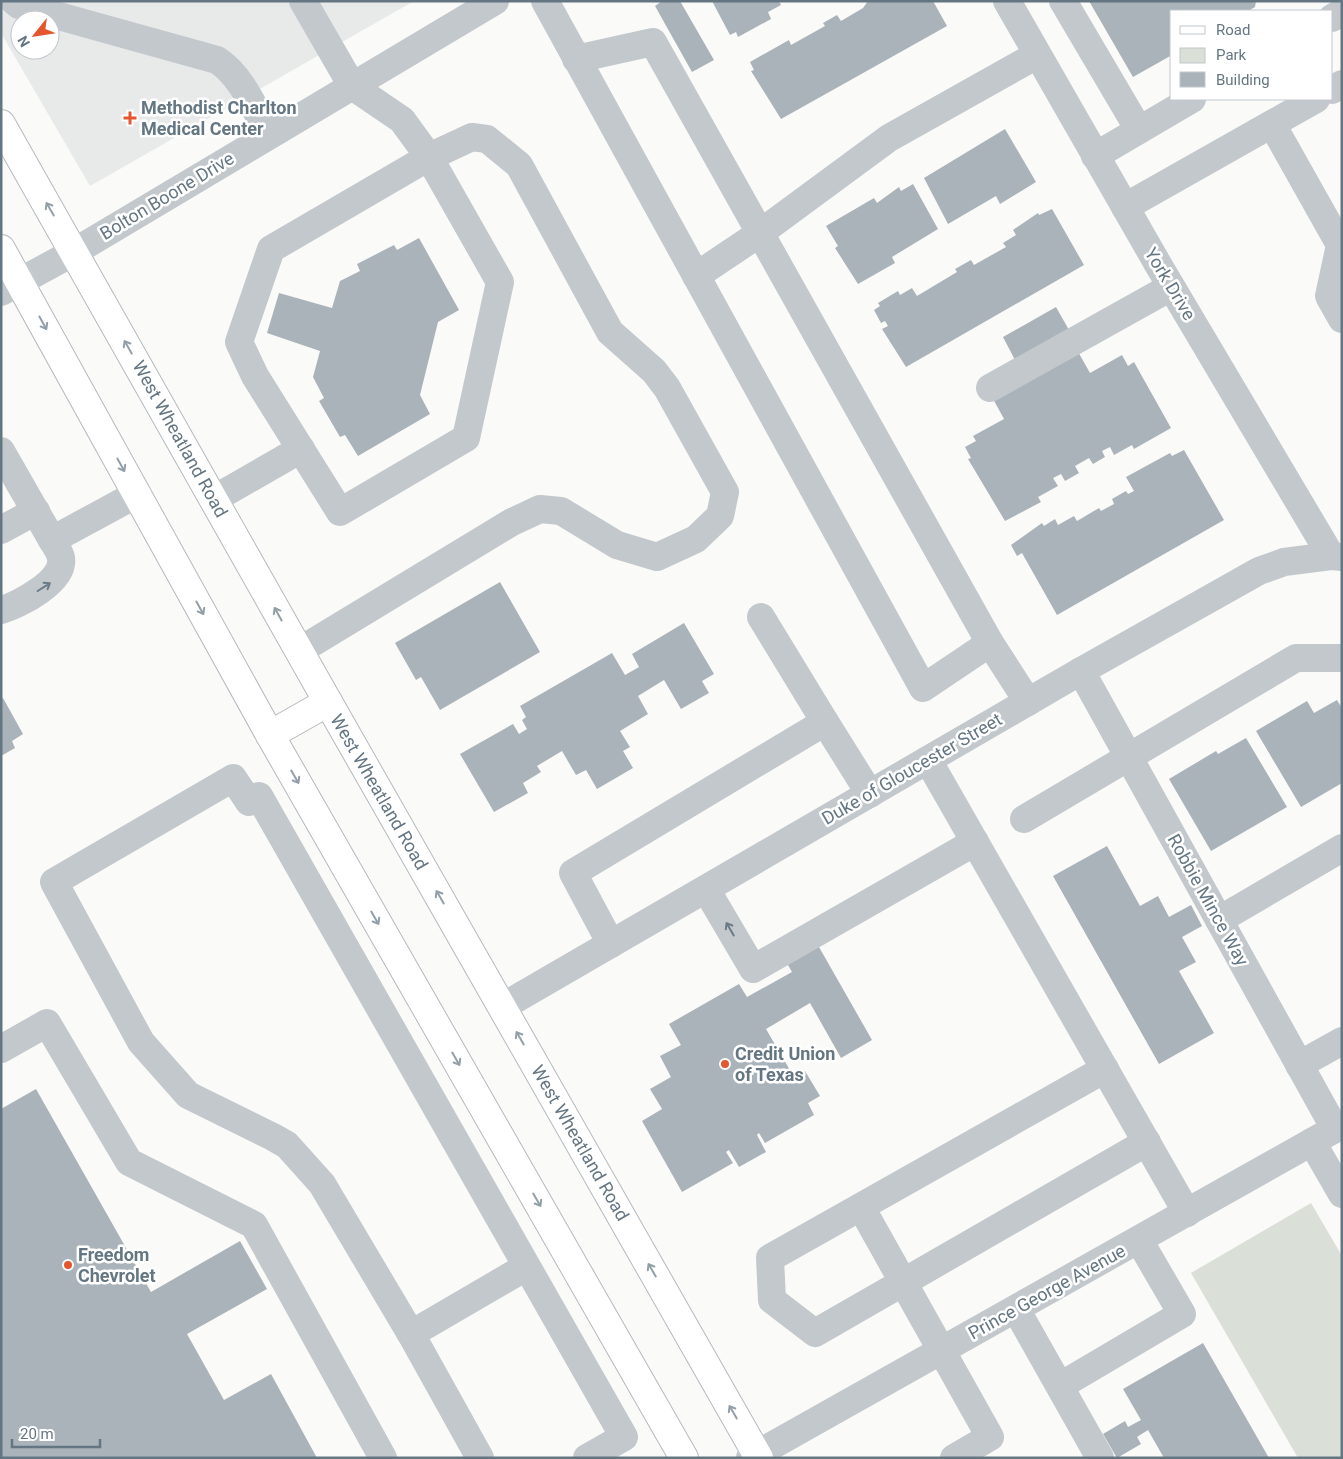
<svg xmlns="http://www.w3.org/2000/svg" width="1343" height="1459" viewBox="0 0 1343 1459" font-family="Roboto,sans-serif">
  <rect width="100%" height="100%" fill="#fafaf8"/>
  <path fill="#e8e9e9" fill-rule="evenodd" d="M 1,1 L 414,1 L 90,186 L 1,33 ZM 20,20 L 50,20 L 50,50 L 20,50 Z"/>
  <polygon fill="#dadfd7" points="1311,1203 1342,1256 1342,1458 1298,1458 1191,1273"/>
  <g fill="#aab3b9">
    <polygon points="662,1 680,1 714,60 692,72 655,6"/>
    <polygon points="712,1 779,1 781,5 768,12 771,19 738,37 736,32 730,35"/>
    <polygon points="868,1 933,1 947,26 781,119 751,71 754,70 750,62 789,40 791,45 825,26 823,23 837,15 841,21 863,8"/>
    <polygon points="1089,1 1256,1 1255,7 1248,11 1172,11 1172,55 1133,77"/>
    <polygon points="1005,129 1036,182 1000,204 996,196 948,224 924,178"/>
    <polygon points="913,184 938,229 892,257 895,263 858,284 835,248 838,246 826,226 874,198 877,203 899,187 901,191"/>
    <polygon points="1052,209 1084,265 906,367 882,329 888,326 885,321 881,323 874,310 880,306 878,303 898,291 900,295 912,288 917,296 957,272 955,269 971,260 974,265 1006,247 1003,243 1016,235 1013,230 1038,213 1039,215"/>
    <polygon points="419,238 459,310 438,322 420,395 430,414 358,456 345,435 340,437 319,401 324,398 313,377 320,351 267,333 279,293 332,308 340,281 360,271 357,264 394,245 397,250"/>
    <polygon points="1056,307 1069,330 1015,360 1003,337"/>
    <polygon points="1077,350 1090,373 1122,355 1128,366 1134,362 1171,428 1134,449 1132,445 1114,455 1110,447 1102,451 1105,457 1093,464 1089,458 1075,466 1079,473 1065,481 1061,474 1053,478 1058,486 1038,497 1041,502 1005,521 968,459 971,458 965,447 976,441 973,436 1004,419 992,397"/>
    <polygon points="1184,450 1224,520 1057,615 1022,553 1017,556 1011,545 1042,523 1044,526 1055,519 1058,525 1074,516 1077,521 1099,508 1101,511 1114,504 1112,499 1126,491 1128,494 1134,491 1126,477 1170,453 1172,456"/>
    <polygon points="500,582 540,652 440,710 421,677 416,680 395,643"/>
    <polygon points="684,623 714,674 702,681 709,693 681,709 664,680 638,696 648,714 620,731 630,747 623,751 633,768 597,789 586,770 576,775 562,751 537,766 541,772 523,783 528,793 494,812 460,754 513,724 519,734 527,729 522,720 526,717 520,706 612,653 625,675 639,667 632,654"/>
    <polygon points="3,698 23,734 12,741 15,748 1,756 1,699"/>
    <polygon points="1337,700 1342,708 1342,783 1301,807 1256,731 1307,701 1314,713"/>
    <polygon points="1246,738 1287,807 1211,851 1169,779 1216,751 1218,754"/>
    <polygon points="1107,846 1140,906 1158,896 1169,917 1191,905 1202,926 1182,937 1196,962 1179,971 1214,1033 1159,1064 1053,876"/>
    <polygon points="807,926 872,1040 841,1058 810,1003 766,1029 794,1077 805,1071 820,1096 808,1103 814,1115 765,1143 759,1133 757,1135 766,1152 739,1167 729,1150 726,1152 733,1163 682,1192 642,1121 662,1109 650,1089 671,1077 660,1056 681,1045 669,1024 739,984 747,997 792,972 776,944"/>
    <polygon points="36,1089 151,1292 240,1241 267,1289 187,1334 224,1400 271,1374 317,1458 1,1458 1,1109"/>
    <polygon points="1203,1343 1269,1458 1164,1458 1148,1430 1137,1437 1141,1444 1117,1458 1103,1434 1125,1421 1128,1427 1141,1420 1123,1389"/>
  </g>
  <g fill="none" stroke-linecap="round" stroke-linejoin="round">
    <g stroke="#b5babe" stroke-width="30">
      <g id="major">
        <polyline points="1,124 328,702 759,1458"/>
        <polyline points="1,249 270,735 684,1458"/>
        <polyline points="270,735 328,702"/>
      </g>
    </g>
    <g stroke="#c3c8cc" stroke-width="28">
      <path d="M 14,1 L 19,5 L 217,60 C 242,76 255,110 269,135"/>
      <polyline points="545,1 923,688 990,643 1028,702"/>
      <polyline points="1007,1 1159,266 1331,556 1342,557"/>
      <polyline points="1063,1 1139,130"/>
      <polyline points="1332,18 1342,12"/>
      <polyline points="576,59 653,42 990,643"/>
      <polyline points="1332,90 1342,84"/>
      <polyline points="1272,124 1340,245 1329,296 1342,319"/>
      <polyline points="1095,156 1192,99"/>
      <polyline points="1125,207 1316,99"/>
      <polyline points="696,276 760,233 889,138 1037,55"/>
      <polyline points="1,292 74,252 495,1"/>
      <polyline points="990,388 1171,287"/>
      <polyline points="1,451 52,540 137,494"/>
      <polyline points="214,499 301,449"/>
      <polyline points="1,530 36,511"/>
      <path d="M 1,610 C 19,605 65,581 61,558 C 60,552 55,545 52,540"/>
      <polyline points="761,617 825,722"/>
      <polyline points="299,651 512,522 540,509 561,511 617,545 657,557 696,539 720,516 725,492 667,388 654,371 610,332 519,165 487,139 472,137 429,157 271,249 239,342 255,376 340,512 466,438 500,282 429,157 402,120 352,86 303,1"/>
      <polyline points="1081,671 1335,1129"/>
      <polyline points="928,760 1187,1213"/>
      <polyline points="1024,819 1296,658 1342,658"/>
      <polyline points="706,889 753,969 975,842"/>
      <polyline points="1219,920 1342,848"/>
      <polyline points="611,944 573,873 825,722 870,794"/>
      <polyline points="502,1007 1081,671 1259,571 1284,562 1331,556"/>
      <polyline points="1,1049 47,1023 129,1162 254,1225 383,1458"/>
      <polyline points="1299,1065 1342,1041"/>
      <polyline points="1105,1069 770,1258 772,1300 815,1333 1147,1142"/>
      <polyline points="1312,1142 1342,1194"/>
      <polyline points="861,1207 990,1437 954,1458"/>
      <polyline points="1016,1309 1100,1458"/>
      <polyline points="411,1334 526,1267"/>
      <polyline points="1060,1386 1182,1314 1139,1240"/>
      <polyline points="480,1458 411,1334 322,1184 287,1145 273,1137 188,1095 141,1042 54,882 233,778 249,802 259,796 624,1437 587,1458"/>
      <polyline points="750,1458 1342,1125"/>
    </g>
    <use href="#major" stroke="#fff" stroke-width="28"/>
  </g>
  <defs><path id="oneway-shaft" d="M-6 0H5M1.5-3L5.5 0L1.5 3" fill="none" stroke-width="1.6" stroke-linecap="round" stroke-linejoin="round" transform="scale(1.25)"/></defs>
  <g stroke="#939fa8">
    <use href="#oneway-shaft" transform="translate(50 209) rotate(-120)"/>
    <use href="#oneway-shaft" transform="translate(43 323) rotate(61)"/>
    <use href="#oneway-shaft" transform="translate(128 347) rotate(-120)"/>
    <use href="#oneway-shaft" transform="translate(121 465) rotate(61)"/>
    <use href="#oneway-shaft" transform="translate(200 608) rotate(61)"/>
    <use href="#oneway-shaft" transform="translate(278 614) rotate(-119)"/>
    <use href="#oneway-shaft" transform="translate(295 777) rotate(60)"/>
    <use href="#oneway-shaft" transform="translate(440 897) rotate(-120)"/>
    <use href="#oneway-shaft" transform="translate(375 918) rotate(60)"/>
    <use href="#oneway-shaft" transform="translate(520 1038) rotate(-120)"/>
    <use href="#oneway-shaft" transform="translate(456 1059) rotate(60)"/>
    <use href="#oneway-shaft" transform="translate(537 1200) rotate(60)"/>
    <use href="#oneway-shaft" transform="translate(652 1270) rotate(-120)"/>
    <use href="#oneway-shaft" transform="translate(733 1412) rotate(-120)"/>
  </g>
  <g stroke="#6a7a87">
    <use href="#oneway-shaft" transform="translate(44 587) rotate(-32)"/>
    <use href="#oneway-shaft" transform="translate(730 929) rotate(-120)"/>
  </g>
  <g fill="#e4572e" stroke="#fff" stroke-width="2">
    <path d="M127.5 110.5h5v5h5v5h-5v5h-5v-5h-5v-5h5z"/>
    <circle cx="725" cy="1064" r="5"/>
    <circle cx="68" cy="1265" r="5"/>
  </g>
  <g text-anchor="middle" stroke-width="5" stroke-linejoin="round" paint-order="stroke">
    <g font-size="18" font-weight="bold" fill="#657683" stroke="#fff" text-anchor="start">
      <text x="141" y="114">Methodist Charlton<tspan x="141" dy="21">Medical Center</tspan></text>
      <text x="735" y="1060">Credit Union<tspan x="735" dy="21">of Texas</tspan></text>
      <text x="78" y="1261">Freedom<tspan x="78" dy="21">Chevrolet</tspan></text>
    </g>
    <g font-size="18" fill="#657683" stroke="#fff">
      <text transform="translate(167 196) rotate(-31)" y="6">Bolton Boone Drive</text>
      <text transform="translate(1170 284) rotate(59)" y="6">York Drive</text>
      <text transform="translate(180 439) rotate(61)" y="6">West Wheatland Road</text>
      <text transform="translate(912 769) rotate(-30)" y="6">Duke of Gloucester Street</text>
      <text transform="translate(379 792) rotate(60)" y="6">West Wheatland Road</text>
      <text transform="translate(1208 900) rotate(61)" y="6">Robbie Mince Way</text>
      <text transform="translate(580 1143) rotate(60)" y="6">West Wheatland Road</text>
      <text transform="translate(1047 1292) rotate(-29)" y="6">Prince George Avenue</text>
    </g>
  </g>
  <rect width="1343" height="1459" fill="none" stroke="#657683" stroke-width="5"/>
  <rect x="1170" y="10" width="162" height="90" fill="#ffffff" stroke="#c1c8cd"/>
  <rect x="1180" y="26" width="25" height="8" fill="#ffffff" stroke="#c1c8cd"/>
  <text x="1216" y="35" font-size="15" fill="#657683">Road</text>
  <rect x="1180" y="48" width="25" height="15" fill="#dadfd7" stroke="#c1c8cd"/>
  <text x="1216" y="60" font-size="15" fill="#657683">Park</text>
  <rect x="1180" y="72" width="25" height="15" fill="#aab3b9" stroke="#c1c8cd"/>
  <text x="1216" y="85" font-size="15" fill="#657683">Building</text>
  <g transform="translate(35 35) rotate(240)"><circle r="24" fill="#ffffff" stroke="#c1c8cd"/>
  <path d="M0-4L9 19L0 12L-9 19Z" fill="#e4572e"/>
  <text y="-8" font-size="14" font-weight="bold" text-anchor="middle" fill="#657683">N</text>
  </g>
  <path d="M12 1439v8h88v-8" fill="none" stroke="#657683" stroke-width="2.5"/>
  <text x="20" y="1439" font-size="15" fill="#657683" stroke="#ffffff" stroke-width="4" paint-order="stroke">20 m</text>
</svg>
